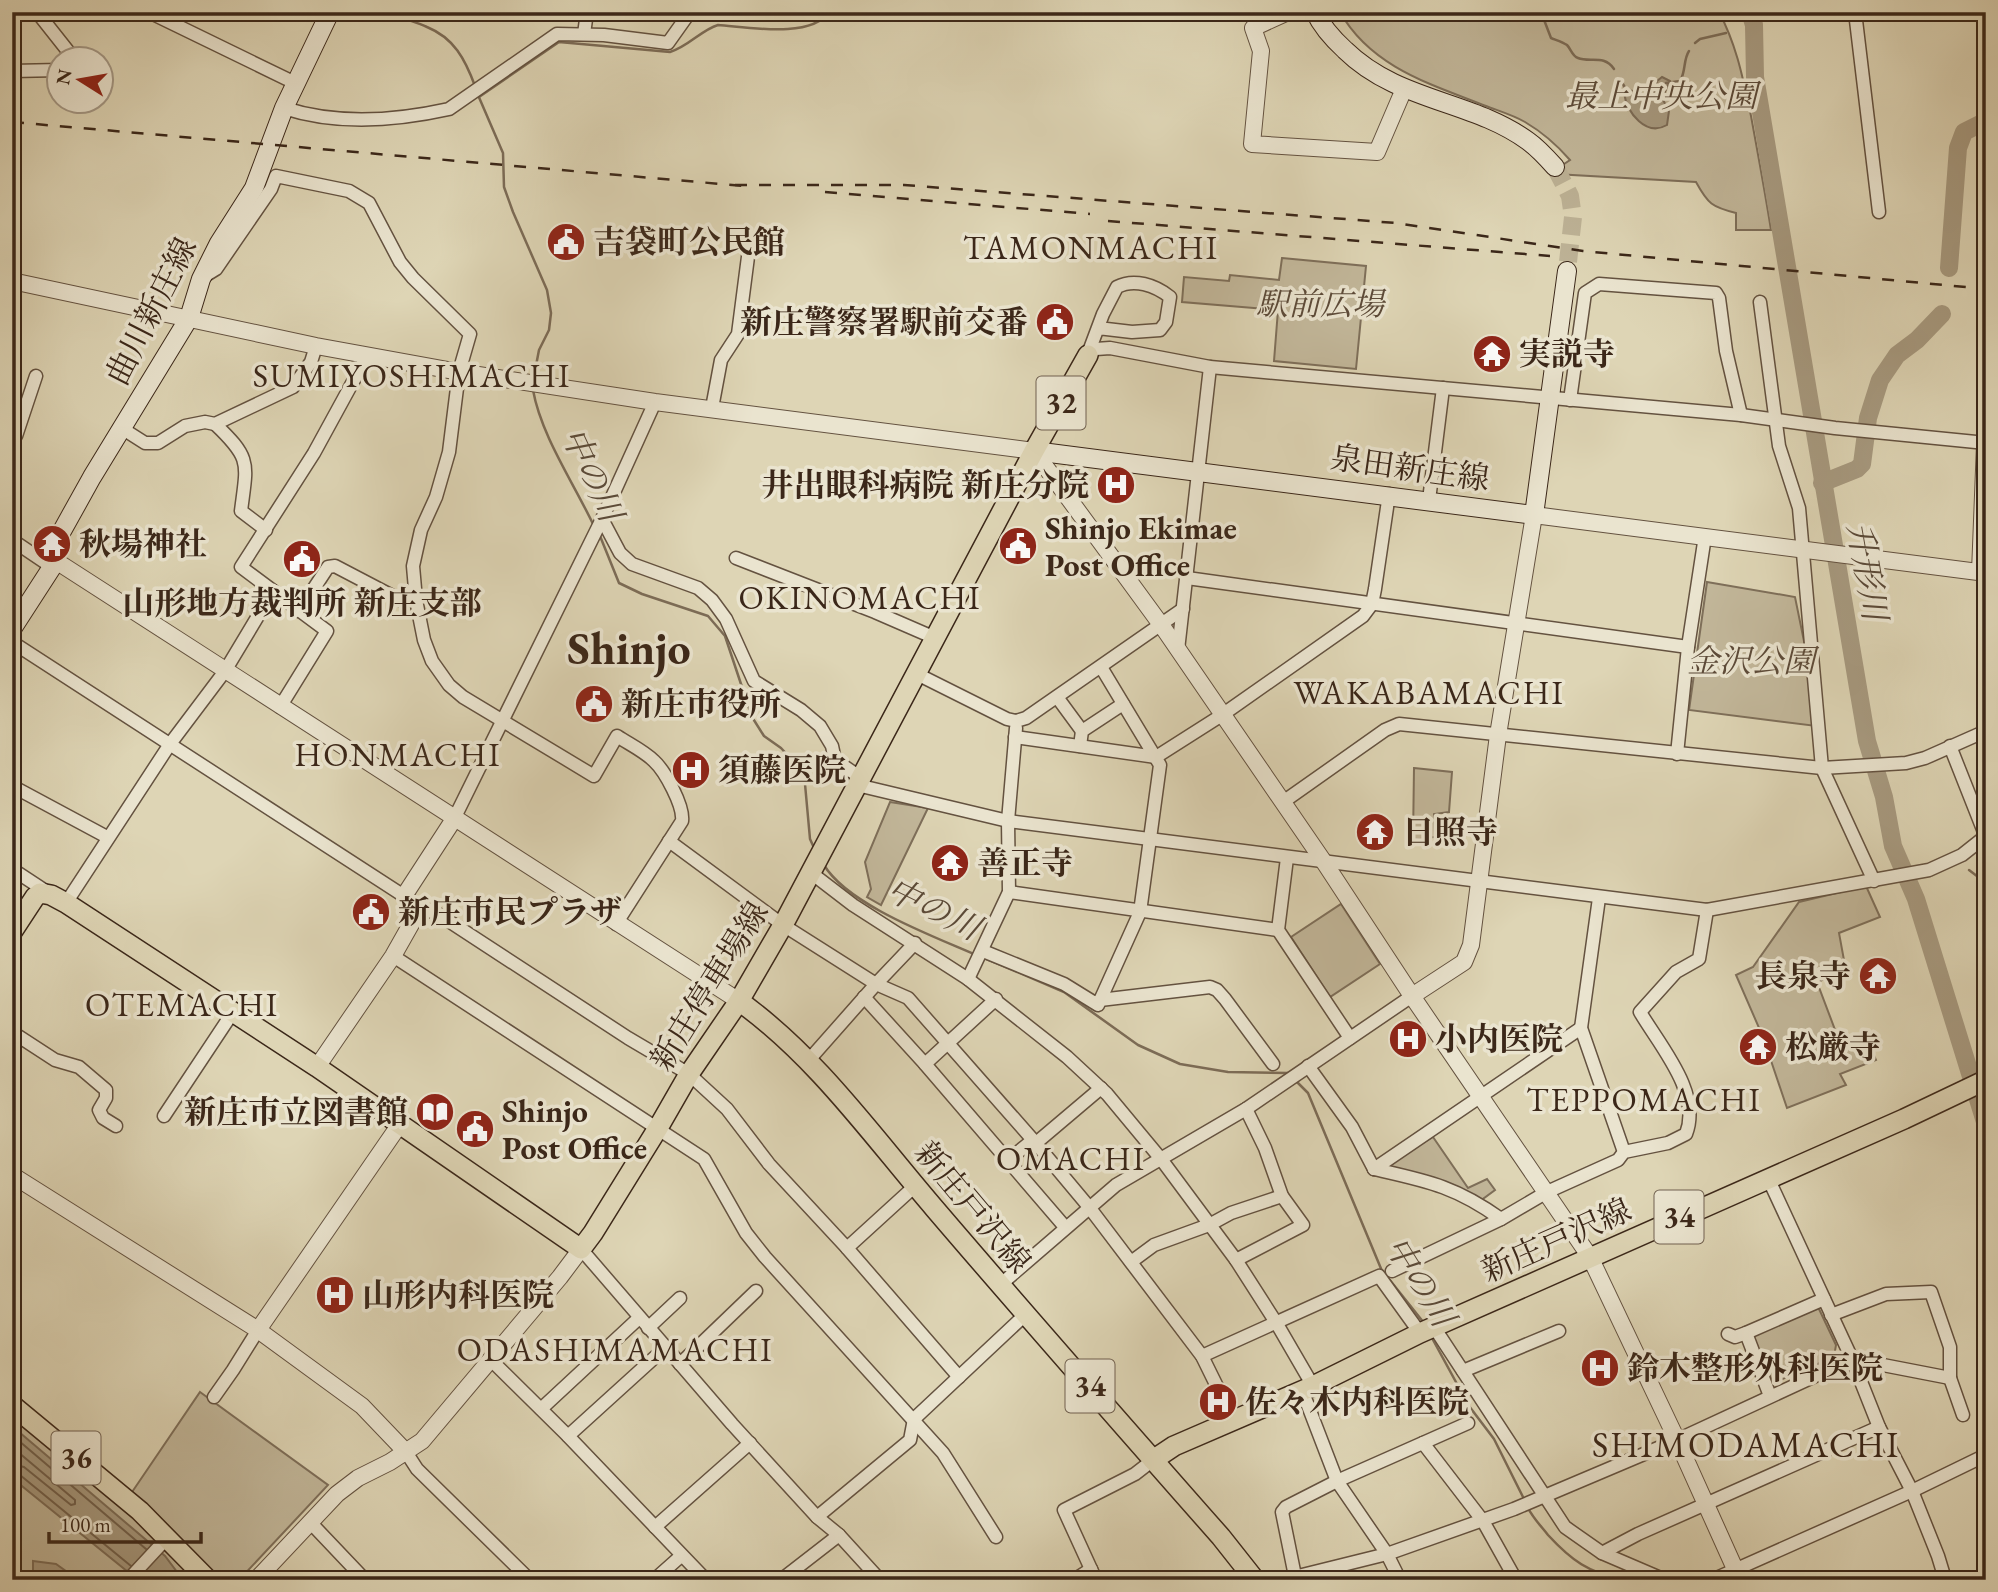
<svg xmlns="http://www.w3.org/2000/svg" width="1998" height="1592" viewBox="0 0 1998 1592" font-family="'EB Garamond','Noto Serif JP',serif">
  <rect width="100%" height="100%" fill="#ded5b5"/>
  <filter id="stains"><feTurbulence type="fractalNoise" baseFrequency=".00286" numOctaves="4"/><feColorMatrix values="0 0 0 0 .2 0 0 0 0 .09 0 0 0 0 .02 0 0 0 .5 -.17"/></filter>
  <radialGradient id="worn" r=".72"><stop offset=".6" stop-color="#630" stop-opacity="0"/><stop offset="1" stop-color="#630" stop-opacity=".3"/></radialGradient>
  <g fill="#c2b79a" stroke="#7e6f5a" stroke-width="2">
    <path d="M 1340,12 L 1719,12 C 1737,46 1743,79 1751,116 C 1758,154 1765,192 1771,230 L 1736,230 L 1736,213 C 1712,207 1708,204 1696,182 L 1555,174 L 1555,170 L 1570,160 C 1557,145 1542,132 1525,122 C 1513,115 1499,111 1486,106 C 1430,84 1371,67 1340,12 Z"/>
    <polygon points="1282,258 1366,266 1356,369 1274,361 1278,310 1182,302 1184,277 1229,281 1230,275 1279,280"/>
    <polygon points="1707,582 1795,597 1818,710 1816,726 1689,710"/>
    <polygon points="1414,768 1452,772 1449,812 1434,814 1435,837 1413,840"/>
    <polygon points="890,802 928,808 881,905 867,897 871,889 865,862"/>
    <polygon points="1866,886 1880,917 1839,933 1846,971 1817,982 1840,1043 1865,1035 1876,1060 1840,1074 1846,1085 1787,1108 1763,1037 1736,975 1753,967 1799,902"/>
    <polygon points="1341,904 1380,964 1330,997 1291,937"/>
    <polygon points="1433,1137 1468,1188 1487,1179 1495,1190 1480,1201 1385,1165"/>
    <polygon points="1811,1308 1819,1309 1836,1345 1834,1357 1773,1383 1751,1334"/>
    <polygon points="200,1392 328,1485 239,1580 216,1580 130,1495"/>
    <polygon points="12,1415 178,1555 198,1580 12,1580"/>
  </g>
  <g fill="#a79a80" stroke="#7c6c57" stroke-width="2">
    <path d="M 1662,77 L 1670,81 L 1662,98 L 1669,111 L 1667,125 C 1646,137 1627,113 1624,93 L 1627,90 L 1640,92 L 1645,98 L 1653,97 L 1657,81 Z"/>
    <polygon points="12,1426 165,1556 183,1580 134,1580 128,1572 12,1478"/>
    <polygon points="33,1561 56,1564 77,1579 33,1580"/>
  </g>
  <g fill="none" stroke-linecap="round" stroke-linejoin="round">
    <g stroke="#71604c" stroke-width="2">
      <polyline points="12,1435 146,1549"/>
      <polyline points="12,1447 75,1500 75,1504 71,1505 24,1467 12,1464"/>
      <polyline points="12,1473 20,1475 131,1566"/>
    </g>
    <g stroke="#7c6c57" stroke-width="2.5">
      <path d="M 390,12 C 402,19 414,21 427,27 C 454,38 465,59 475,86"/>
      <path d="M 1541,12 L 1551,38 C 1556,40 1563,42 1567,45 C 1571,49 1572,56 1578,58 C 1590,63 1604,54 1614,69"/>
      <polyline points="1695,43 1700,39 1726,33"/>
      <polyline points="1620,79 1627,91"/>
      <path d="M 1666,83 L 1680,81 C 1686,72 1683,60 1689,51"/>
      <polyline points="478,95 503,153 504,187 513,212 547,290 551,313 549,330 539,350 534,376"/>
      <path d="M 479,97 L 559,42 L 670,52 C 688,47 701,30 718,25 C 747,27 811,39 829,12"/>
      <path d="M 533,390 C 541,435 573,482 593,524"/>
      <polyline points="600,536 619,583 642,594 708,616 725,636 752,717 764,736 781,748 804,773 810,839 815,850"/>
      <path d="M 824,865 C 848,905 933,936 976,955"/>
      <polyline points="1969,870 1986,883"/>
      <polyline points="982,957 1064,992 1138,1045 1180,1064 1228,1072 1289,1073"/>
      <polyline points="1296,1081 1308,1093 1382,1271"/>
      <polyline points="1389,1279 1424,1323"/>
      <polyline points="1432,1338 1469,1406 1494,1439 1524,1499"/>
      <path d="M 1528,1508 C 1533,1518 1541,1526 1548,1535 C 1572,1561 1588,1572 1623,1580"/>
    </g>
    <g stroke="#a79a80" stroke-width="18">
      <polyline points="1750,12 1754,25 1755,77 1867,741 1884,797 1893,846 1916,899 1986,1125"/>
      <polyline points="1949,268 1958,148 1964,132 1986,121"/>
      <polyline points="1822,483 1857,469 1862,464 1868,418 1880,380 1897,355 1917,340 1942,314"/>
    </g>
    <polyline stroke="#bdb296" stroke-width="18" stroke-dasharray="18 9" stroke-linecap="butt" points="1555,167 1570,196 1573,217 1567,271"/>
    <g stroke="#645240" stroke-width="15">
      <g id="minor">
        <polyline points="37,12 75,60"/>
        <polyline points="149,12 295,83"/>
        <polyline points="1855,12 1879,212"/>
        <polyline points="584,34 587,12"/>
        <polyline points="12,71 60,70"/>
        <path d="M 284,108 C 336,125 395,121 449,109 L 557,34 L 604,35 L 668,43 L 690,12"/>
        <path d="M 203,277 L 216,269 L 271,189 L 276,176 L 349,191 L 369,203 L 400,262 L 413,278 L 470,334 L 459,372 L 449,452 L 436,497 L 421,530 L 413,566 L 416,600 L 424,640 L 432,661 L 449,685 L 463,697 L 594,776 L 617,736 C 629,744 644,751 654,761 C 665,771 684,806 682,821 L 616,924"/>
        <polyline points="1760,302 1779,446 1799,508 1822,768 1874,881"/>
        <path d="M 1088,354 L 1103,314 L 1117,287 C 1134,278 1155,285 1170,297 L 1166,322 L 1160,330 L 1132,332 L 1098,328"/>
        <polyline points="1088,355 1096,349 1110,348 1210,367 1741,415 1835,428 1986,443"/>
        <polyline points="1570,400 1585,293 1599,284 1716,293 1719,298 1726,351 1741,415"/>
        <polyline points="712,408 721,360 738,334 749,249"/>
        <path d="M 215,424 C 252,459 247,463 241,511 L 266,530"/>
        <polyline points="123,429 145,443 158,443 185,426 205,422 215,424 293,387 311,362 316,346"/>
        <polyline points="16,436 36,376"/>
        <polyline points="1429,500 1443,388"/>
        <polyline points="602,519 620,553 632,564 698,588 712,600 726,619 754,681 801,710 820,726 832,746 835,760 861,778"/>
        <polyline points="12,540 52,567"/>
        <polyline points="736,558 875,612 935,638"/>
        <polyline points="1187,578 1688,647"/>
        <polyline points="299,611 328,567 335,566 400,600 416,600"/>
        <polyline points="12,642 404,896"/>
        <polyline points="1178,650 1210,367"/>
        <polyline points="917,674 1007,719 1016,721 1026,718 1183,609"/>
        <polyline points="1057,697 1082,731"/>
        <polyline points="280,707 327,631 241,567 314,453 367,356"/>
        <polyline points="1015,737 1156,757 1222,715 1363,616 1372,604 1375,589 1389,494"/>
        <polyline points="1080,746 1082,731 1123,704"/>
        <polyline points="1950,746 1986,837"/>
        <polyline points="1677,754 1688,647 1705,536"/>
        <polyline points="857,785 1008,821 1707,910 1929,870 1962,855 1986,836"/>
        <polyline points="12,786 107,837"/>
        <polyline points="1283,802 1385,730 1399,724 1822,768 1906,763 1925,758 1986,731"/>
        <polyline points="454,819 602,519 655,402"/>
        <polyline points="669,841 783,925 876,984 908,998 1033,1140 1089,1207 1202,1356 1233,1419"/>
        <polyline points="1287,858 1278,930 1350,1038"/>
        <polyline points="12,869 50,894"/>
        <polyline points="810,872 853,905 968,979 1067,1057 1107,1094 1161,1159 1236,1260 1277,1324 1313,1386"/>
        <polyline points="1009,892 1278,930"/>
        <polyline points="1599,898 1581,1028 1624,1152"/>
        <polyline points="66,903 170,744 225,671 273,591"/>
        <polyline points="419,910 435,912 628,1038 689,1074 727,1109 769,1164 847,1248 959,1377"/>
        <polyline points="983,951 1064,984 1098,1005 1140,912 1160,765 1101,667"/>
        <polyline points="393,956 704,1159 746,1233 765,1257 943,1453 996,1537"/>
        <polyline points="968,979 1009,892 1008,821 1016,728"/>
        <polyline points="864,997 925,1064 1065,1227"/>
        <polyline points="1100,1000 1210,987 1217,990 1225,999 1273,1064"/>
        <polyline points="12,1032 55,1060 79,1067 106,1090 106,1098 99,1110 103,1118 116,1126"/>
        <polyline points="808,1061 876,984 915,943"/>
        <polyline points="925,1064 996,999"/>
        <polyline points="1308,1066 1352,1127 1374,1169"/>
        <polyline points="164,1116 233,1012"/>
        <polyline points="1036,1143 1101,1088"/>
        <polyline points="1007,1161 1033,1140"/>
        <polyline points="1374,1169 1581,1028"/>
        <path d="M 1374,1169 C 1427,1181 1455,1186 1501,1219"/>
        <polyline points="1768,1178 1852,1359 1879,1427 1912,1491 1938,1556 1945,1579 1943,1580"/>
        <polyline points="847,1248 915,1186"/>
        <polyline points="581,1249 732,1424 817,1517 839,1535 880,1580"/>
        <polyline points="1236,1260 1303,1225 1282,1196 1265,1148 1246,1109"/>
        <polyline points="1131,1262 1154,1245 1209,1225 1231,1213 1282,1196"/>
        <path d="M 1392,1271 L 1501,1219 L 1547,1192 L 1618,1160 L 1624,1152 L 1668,1143 L 1686,1134 C 1702,1093 1660,1046 1640,1012 L 1676,972 L 1699,959 L 1707,910"/>
        <polyline points="1000,1285 1116,1185 1246,1109 1412,996"/>
        <polyline points="1434,1327 1565,1527 1602,1553 1665,1580"/>
        <polyline points="648,1328 680,1298"/>
        <polyline points="1746,1333 1770,1396"/>
        <polyline points="1728,1334 1735,1337 1746,1333 1824,1299"/>
        <polyline points="1202,1356 1379,1276 1420,1333"/>
        <polyline points="491,1360 568,1436 706,1580"/>
        <polyline points="680,1364 756,1291"/>
        <polyline points="1463,1371 1559,1331"/>
        <polyline points="1950,1378 1963,1415"/>
        <polyline points="1302,1390 1337,1481 1387,1554 1400,1580"/>
        <polyline points="214,1397 233,1370 258,1330"/>
        <polyline points="541,1409 639,1318"/>
        <polyline points="568,1436 665,1348"/>
        <polyline points="1423,1443 1483,1521 1516,1580"/>
        <polyline points="406,1452 417,1469 530,1580"/>
        <polyline points="817,1517 910,1440 914,1419 1026,1314"/>
        <polyline points="310,1522 365,1580"/>
        <polyline points="655,1527 750,1443"/>
        <polyline points="1602,1553 1638,1534 1879,1427"/>
        <polyline points="1295,1576 1282,1512 1286,1507 1337,1481 1468,1423"/>
        <polyline points="80,1579 84,1580"/>
        <polyline points="128,1580 167,1538"/>
        <polyline points="654,1580 681,1556"/>
        <polyline points="781,1580 839,1535"/>
        <polyline points="1074,1580 1091,1569"/>
        <polyline points="1096,1580 1064,1510 1135,1474 1153,1460"/>
        <polyline points="1282,1580 1387,1554 1514,1509 1677,1440 1852,1359 1950,1378 1950,1347 1931,1292 1886,1294 1831,1315"/>
        <polyline points="1712,1580 1912,1491 1986,1455"/>
      </g>
    </g>
    <g stroke="#645240" stroke-width="18">
      <g id="tertiary">
        <polyline points="1288,12 1253,28 1261,51 1252,144 1377,152 1404,89"/>
        <polyline points="12,281 316,346 459,372 655,402 1034,451 1162,626 1324,862 1412,996 1590,1257 1677,1440 1740,1580"/>
        <polyline points="56,561 739,1001"/>
        <polyline points="1980,572 1986,419"/>
        <polyline points="1412,996 1464,962 1471,945 1498,735 1534,515 1986,573"/>
        <polyline points="317,1067 393,956 419,910 404,896 454,819"/>
        <polyline points="12,1175 258,1330 362,1406 406,1452"/>
        <polyline points="258,1330 400,1124"/>
        <polyline points="256,1580 337,1494 358,1478 390,1462 422,1441 560,1277 581,1249"/>
      </g>
    </g>
    <g stroke="#3b2719" stroke-width="20">
      <g id="secondary">
        <path d="M 1315,12 C 1322,27 1333,39 1345,50 C 1398,102 1472,100 1528,141 C 1538,148 1547,158 1555,167"/>
        <polyline points="1034,451 1534,515 1567,271"/>
        <polyline points="12,629 56,561 57,540 92,477 189,318 201,279 219,243 254,188 284,108 330,12"/>
      </g>
    </g>
    <g stroke="#3b2719" stroke-width="22">
      <g id="primary">
        <polyline points="12,932 35,897 40,893 51,895 66,903 317,1067 581,1249 593,1233 658,1128 689,1074 739,1001 783,925 1034,451 1088,355"/>
        <path d="M 739,1001 C 817,1057 873,1137 935,1209 C 1029,1319 1125,1428 1221,1537 L 1255,1580"/>
        <polyline points="12,1405 140,1511 208,1580"/>
        <polyline points="1153,1460 1174,1446 1313,1386 1420,1333 1904,1119 1986,1080"/>
      </g>
    </g>
    <use href="#minor" stroke="#eae4cf" stroke-width="12"/>
    <use href="#tertiary" stroke="#eae4cf" stroke-width="16"/>
    <use href="#secondary" stroke="#eae4cf" stroke-width="18"/>
    <use href="#primary" stroke="#ded5b5" stroke-width="19"/>
    <g stroke="#3b2719" stroke-width="2.5" stroke-dasharray="12 12" stroke-linecap="butt">
      <polyline points="12,122 744,186"/>
      <polyline points="735,185 904,185 1396,223 1583,251 1986,289"/>
      <polyline points="825,192 1090,214"/>
      <polyline points="1108,221 1550,256"/>
    </g>
  </g>
  <defs>
    <g id="civic-disc" transform="scale(2.0125)"><circle r="9.5" fill="#8f2418" stroke="#eae4cf"/><path d="M-.6-6.5H3V-4.5H.6V-3L4-1V1h2V6H-6V1h2V-1L-.6-3ZM-1.2 2.5V6h2.4V2.5Z" fill="#fff"/></g>
    <g id="temple-disc" transform="scale(2.0125)"><circle r="9.5" fill="#8f2418" stroke="#eae4cf"/><path d="M0-6L5-2H3V0L6.5 2.5H4V6H1.5V3h-3V6H-4V2.5H-6.5L-3 0V-2H-5Z" fill="#fff"/></g>
    <g id="hospital-disc" transform="scale(2.0125)"><circle r="9.5" fill="#8f2418" stroke="#eae4cf"/><path d="M-5-5h3v3.5h4V-5h3V5h-3V1.5h-4V5h-3Z" fill="#fff"/></g>
    <g id="library-disc" transform="scale(2.0125)"><circle r="9.5" fill="#8f2418" stroke="#eae4cf"/><path d="M-6-4Q-3-5.5-.7-3.5V5Q-3 3-6 4ZM6-4Q3-5.5 .7-3.5V5Q3 3 6 4Z" fill="#fff"/></g>
  </defs>
  <g fill-rule="evenodd">
    <use href="#civic-disc" x="566" y="242"/>
    <use href="#civic-disc" x="1055" y="322"/>
    <use href="#temple-disc" x="1492" y="354"/>
    <use href="#hospital-disc" x="1116" y="485"/>
    <use href="#temple-disc" x="52" y="544"/>
    <use href="#civic-disc" x="1018" y="546"/>
    <use href="#civic-disc" x="302" y="559"/>
    <use href="#civic-disc" x="594" y="704"/>
    <use href="#hospital-disc" x="691" y="770"/>
    <use href="#temple-disc" x="1375" y="832"/>
    <use href="#temple-disc" x="950" y="863"/>
    <use href="#civic-disc" x="371" y="912"/>
    <use href="#temple-disc" x="1878" y="976"/>
    <use href="#hospital-disc" x="1408" y="1039"/>
    <use href="#temple-disc" x="1758" y="1047"/>
    <use href="#library-disc" x="435" y="1112"/>
    <use href="#civic-disc" x="475" y="1129"/>
    <use href="#hospital-disc" x="335" y="1295"/>
    <use href="#hospital-disc" x="1600" y="1368"/>
    <use href="#hospital-disc" x="1218" y="1402"/>
  </g>
  <g text-anchor="middle" stroke-width="7" stroke-linejoin="round" paint-order="stroke">
    <g fill="#eae4cf" stroke="#706050" stroke-width="2">
      <rect x="1036.5" y="376.5" width="49" height="53" rx="5"/>
      <rect x="1654.5" y="1190.5" width="49" height="53" rx="5"/>
      <rect x="1065.5" y="1359.5" width="49" height="53" rx="5"/>
      <rect x="51.5" y="1431.5" width="49" height="53" rx="5"/>
    </g>
    <g font-size="30" font-weight="bold" fill="#3b2719">
      <text x="1061" y="413">32</text>
      <text x="1679" y="1227">34</text>
      <text x="1090" y="1396">34</text>
      <text x="76" y="1468">36</text>
    </g>
    <g font-size="32" font-style="italic" fill="#5d4b39" stroke="#eae4cf">
      <text x="1661" y="107">最上中央公園</text>
      <text x="1320" y="315">駅前広場</text>
      <text x="1751" y="672">金沢公園</text>
    </g>
    <g font-size="32" font-weight="bold" fill="#3b2719" stroke="#eae4cf" text-anchor="start">
      <text x="593" y="253">吉袋町公民館</text>
      <text x="1028" y="333" text-anchor="end">新庄警察署駅前交番</text>
      <text x="1519" y="365">実説寺</text>
      <text x="1089" y="496" text-anchor="end">井出眼科病院 新庄分院</text>
      <text x="1045" y="539">Shinjo Ekimae<tspan x="1045" dy="37">Post Office</tspan></text>
      <text x="79" y="555">秋場神社</text>
      <text x="302" y="614" text-anchor="middle">山形地方裁判所 新庄支部</text>
      <text x="621" y="715">新庄市役所</text>
      <text x="718" y="781">須藤医院</text>
      <text x="1402" y="843">日照寺</text>
      <text x="977" y="874">善正寺</text>
      <text x="398" y="923">新庄市民プラザ</text>
      <text x="1851" y="987" text-anchor="end">長泉寺</text>
      <text x="1435" y="1050">小内医院</text>
      <text x="1785" y="1058">松厳寺</text>
      <text x="502" y="1122">Shinjo<tspan x="502" dy="37">Post Office</tspan></text>
      <text x="408" y="1123" text-anchor="end">新庄市立図書館</text>
      <text x="362" y="1306">山形内科医院</text>
      <text x="1627" y="1379">鈴木整形外科医院</text>
      <text x="1245" y="1413">佐々木内科医院</text>
    </g>
    <g font-size="32" fill="#3b2719" stroke="#eae4cf">
      <text transform="translate(151 311) rotate(-63)" y="11">曲川新庄線</text>
      <text transform="translate(1410 468) rotate(8)" y="11">泉田新庄線</text>
      <text transform="translate(709 986) rotate(-58)" y="11">新庄停車場線</text>
      <text transform="translate(973 1207) rotate(50)" y="11">新庄戸沢線</text>
      <text transform="translate(1556 1240) rotate(-24)" y="11">新庄戸沢線</text>
    </g>
    <g font-size="33" letter-spacing="2" fill="#3b2719" stroke="#eae4cf">
      <text x="1091" y="259">TAMONMACHI</text>
      <text x="412" y="387">SUMIYOSHIMACHI</text>
      <text x="860" y="609">OKINOMACHI</text>
      <text x="1429" y="704">WAKABAMACHI</text>
      <text x="398" y="766">HONMACHI</text>
      <text x="182" y="1016">OTEMACHI</text>
      <text x="1644" y="1111">TEPPOMACHI</text>
      <text x="1071" y="1170">OMACHI</text>
      <text x="615" y="1361">ODASHIMAMACHI</text>
    </g>
    <g font-size="33" font-style="italic" fill="#5b4a38" stroke="#eae4cf">
      <text transform="translate(593 474) rotate(65)" y="12">中の川</text>
      <text transform="translate(1868 571) rotate(80)" y="12">升形川</text>
      <text transform="translate(934 908) rotate(26)" y="12">中の川</text>
      <text transform="translate(1421 1281) rotate(58)" y="12">中の川</text>
    </g>
    <g font-size="35" letter-spacing="2" fill="#3b2719" stroke="#eae4cf">
      <text x="1746" y="1457">SHIMODAMACHI</text>
    </g>
    <g font-size="46" font-weight="bold" fill="#3b2719" stroke="#eae4cf">
      <text x="629" y="664">Shinjo</text>
    </g>
  </g>
  <rect width="1998" height="1592" fill="none" stroke="#ded5b5" stroke-width="42"/>
  <rect x="14" y="14" width="1970" height="1564" fill="none" stroke="#3b2719" stroke-width="3.5"/>
  <rect x="21" y="21" width="1956" height="1550" fill="none" stroke="#3b2719" stroke-width="2"/>
  <g transform="translate(80 80) rotate(281)"><circle r="33" fill="#eae4cf" stroke="#a49886" stroke-width="2"/>
  <path d="M0-5L12 26L0 18L-12 26Z" fill="#8f2418"/>
  <text y="-10" font-size="19" font-weight="bold" text-anchor="middle" fill="#3b2719">N</text>
  </g>
  <path d="M49 1532v10h152v-10" fill="none" stroke="#3b2719" stroke-width="3.5"/>
  <text x="60" y="1532" font-size="21" fill="#3b2719" stroke="#eae4cf" stroke-width="5" paint-order="stroke">100 m</text>
  <rect width="100%" height="100%" filter="url(#stains)"/>
  <rect width="100%" height="100%" fill="url(#worn)"/>
</svg>
